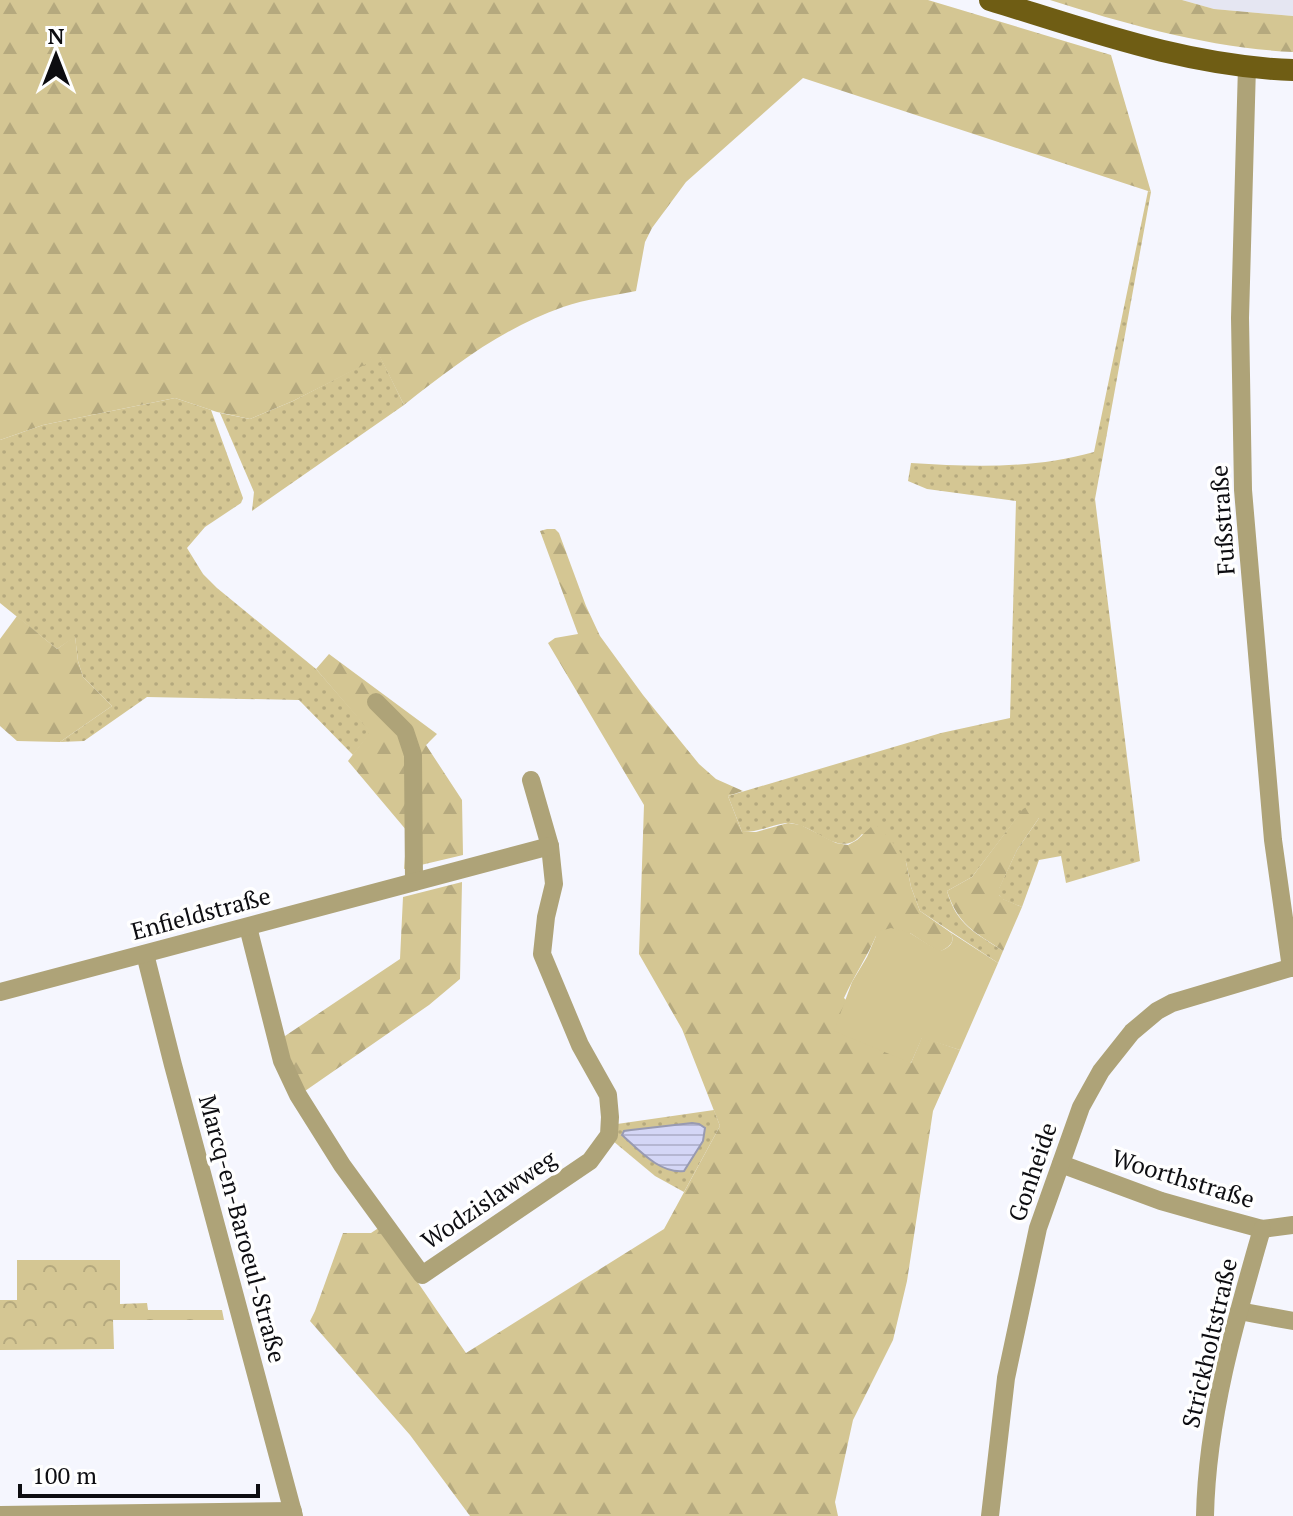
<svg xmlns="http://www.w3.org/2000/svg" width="1293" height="1516" viewBox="0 0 1293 1516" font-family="'PT Serif',serif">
  <defs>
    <pattern id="grass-dots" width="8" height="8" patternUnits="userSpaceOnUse" patternTransform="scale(2)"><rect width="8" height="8" fill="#d4c693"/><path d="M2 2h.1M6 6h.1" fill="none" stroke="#b5a97e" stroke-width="1.8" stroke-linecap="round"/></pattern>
    <pattern id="forest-firs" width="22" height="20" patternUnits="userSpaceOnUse" patternTransform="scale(2)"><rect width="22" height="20" fill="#d4c693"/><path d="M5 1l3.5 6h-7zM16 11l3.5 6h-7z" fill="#b5a97e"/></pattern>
    <pattern id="park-crowns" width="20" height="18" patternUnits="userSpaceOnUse" patternTransform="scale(2)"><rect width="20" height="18" fill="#d4c693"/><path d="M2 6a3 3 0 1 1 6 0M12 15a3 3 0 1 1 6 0" fill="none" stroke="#b5a97e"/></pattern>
    <pattern id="water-rules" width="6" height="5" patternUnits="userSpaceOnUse" patternTransform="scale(2)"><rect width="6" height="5" fill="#d4d6f6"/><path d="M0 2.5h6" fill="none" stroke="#b5b6d2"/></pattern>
  </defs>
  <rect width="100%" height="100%" fill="#f5f6fe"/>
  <polygon fill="#e5e6f2" points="1182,0 1293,0 1293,16 1214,9"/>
  <g fill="url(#grass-dots)">
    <path d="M 1148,191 L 1151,192 L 1095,499 L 1140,861 L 1066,883 L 1061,856 L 1039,860 L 1022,907 L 1002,899 L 999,895 L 999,888 L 1017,850 L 1039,818 L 1023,810 L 972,877 L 947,891 C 957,926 975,932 1003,951 L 998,963 L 920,911 L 911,887 L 906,862 L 862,834 C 840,862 813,821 786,823 C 770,825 761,832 742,832 L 728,796 L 941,733 L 1010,718 L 1016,501 L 927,489 L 908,481 L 911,463 C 973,467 1034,469 1094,452 Z"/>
    <polygon points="380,356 404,405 252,511 254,492 220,413 250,419 293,401"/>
    <polygon points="175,398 211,410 243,498 241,503 205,527 187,548 203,574 217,588 316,669 371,732 353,755 299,700 147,697 84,741 60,742 112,706 83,677 78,661 75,637 57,649 0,603 0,440 43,425"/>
    <polygon points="714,1110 720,1126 684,1192 655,1176 613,1141 617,1124"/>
  </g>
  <g fill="url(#forest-firs)">
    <path d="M 0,0 L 928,0 L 1111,55 L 1151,192 L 803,78 L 686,182 L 652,228 L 645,242 L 636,291 C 612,296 586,299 563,307 C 501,329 455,365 404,405 L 380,357 L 293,401 L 250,419 L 217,412 L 175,398 L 43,425 L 0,440 Z"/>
    <path d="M 1050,0 L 1182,0 L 1214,9 L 1293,16 L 1293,52 C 1210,48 1129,25 1050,0 Z"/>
    <path d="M 547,529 L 555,529 L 559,533 L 586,606 L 600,636 L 643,695 L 699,764 L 716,779 L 743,791 L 728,796 L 742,832 L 756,832 L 788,823 L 801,825 L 836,843 L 848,845 L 857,840 L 872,826 L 877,826 L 885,834 L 897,847 L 906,862 L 911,887 L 920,911 L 950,932 C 957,942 948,948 939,952 L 910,933 L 876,936 C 867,957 854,976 844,998 L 911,1063 L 922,1037 L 960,1050 L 933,1111 L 907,1281 L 893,1340 L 853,1420 L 835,1502 L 838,1516 L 470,1516 L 410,1435 L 310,1321 L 315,1311 L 343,1233 L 371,1233 L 380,1227 L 466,1353 L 664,1229 L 720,1126 L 682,1029 L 639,954 L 644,805 L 548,643 L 555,638 L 578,634 L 540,531 Z"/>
    <polygon points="17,616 57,649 75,636 78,661 83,677 112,706 60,742 17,741 0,726 0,639"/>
    <polygon points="329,654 437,734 426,745 462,800 463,855 404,869 407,831 348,761 370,732 316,669"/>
    <path d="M 1028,806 L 1037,808 L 1040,813 L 1039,818 L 1017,850 L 999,889 L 999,895 L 1003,899 L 1022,907 L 1003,951 C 975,932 958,925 947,891 L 972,877 L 1023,809 Z"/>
    <polygon points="462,882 460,979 429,1005 305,1091 296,1076 282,1038 400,959 403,897"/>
  </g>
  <polygon fill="url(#park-crowns)" points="17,1260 120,1260 120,1304 147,1303 148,1310 222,1310 224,1320 113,1320 114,1349 0,1350 0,1300 17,1300"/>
  <path fill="#d4c693" d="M 891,928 L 910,933 L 939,951 C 948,949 957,942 950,932 L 998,963 L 960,1050 L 922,1038 L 911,1063 L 834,1031 L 852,982 L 867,957 L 876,936 L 880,931 Z"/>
  <path fill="url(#water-rules)" stroke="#989ab1" stroke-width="2" d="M 692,1123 L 699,1124 L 705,1128 L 703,1141 L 684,1171 C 660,1174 639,1150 622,1135 L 624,1131 L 631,1130 Z"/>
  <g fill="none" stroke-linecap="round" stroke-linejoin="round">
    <g stroke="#aea378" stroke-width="18">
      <polyline points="1247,66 1240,318 1243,490 1273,840 1291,968"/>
      <polyline points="376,702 405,731 413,755 414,882"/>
      <polyline points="248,927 282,1061 298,1095 342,1165 422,1275 590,1161 609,1135 610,1117 608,1095 580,1045 542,954 546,917 554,884 550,846 531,780"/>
      <polyline points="145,954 173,1065 294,1516"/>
      <polyline points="0,992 550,846"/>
      <polyline points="1061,1164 1161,1201 1214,1216 1262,1229 1293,1225"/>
      <polyline points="1239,1311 1293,1321"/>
      <polyline points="0,1515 293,1511"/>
      <polyline points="990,1516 1006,1378 1038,1228 1081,1107 1101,1071 1132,1032 1157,1011 1172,1003 1293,967"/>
      <path d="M 1205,1516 C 1207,1418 1235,1322 1262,1229"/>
    </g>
    <path stroke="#6f5d14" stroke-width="22" d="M 990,0 C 1088,30 1189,67 1293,70"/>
  </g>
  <g text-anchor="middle" stroke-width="7" stroke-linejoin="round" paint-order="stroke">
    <g font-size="24" fill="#0d0d11" stroke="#fff">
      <text transform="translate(1223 520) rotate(-94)" y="8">Fußstraße</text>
      <text transform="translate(201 914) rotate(-15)" y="8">Enfieldstraße</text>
      <text transform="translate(1033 1172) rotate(-71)" y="8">Gonheide</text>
      <text transform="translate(1183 1179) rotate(17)" y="8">Woorthstraße</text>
      <text transform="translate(489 1200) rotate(-34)" y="8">Wodzislawweg</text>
      <text transform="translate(242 1229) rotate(75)" y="8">Marcq-en-Baroeul-Straße</text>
      <text transform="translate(1210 1343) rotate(-77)" y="8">Strickholtstraße</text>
    </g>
  </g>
  <g transform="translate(56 56)" stroke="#ffffff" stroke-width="6" paint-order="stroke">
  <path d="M0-6L14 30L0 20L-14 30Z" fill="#0d0d11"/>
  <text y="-12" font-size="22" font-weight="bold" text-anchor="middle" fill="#0d0d11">N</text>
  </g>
  <path d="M20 1484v12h238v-12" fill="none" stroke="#0d0d11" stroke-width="4"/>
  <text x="32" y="1484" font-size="24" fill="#0d0d11" stroke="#ffffff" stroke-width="6" paint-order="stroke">100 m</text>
</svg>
